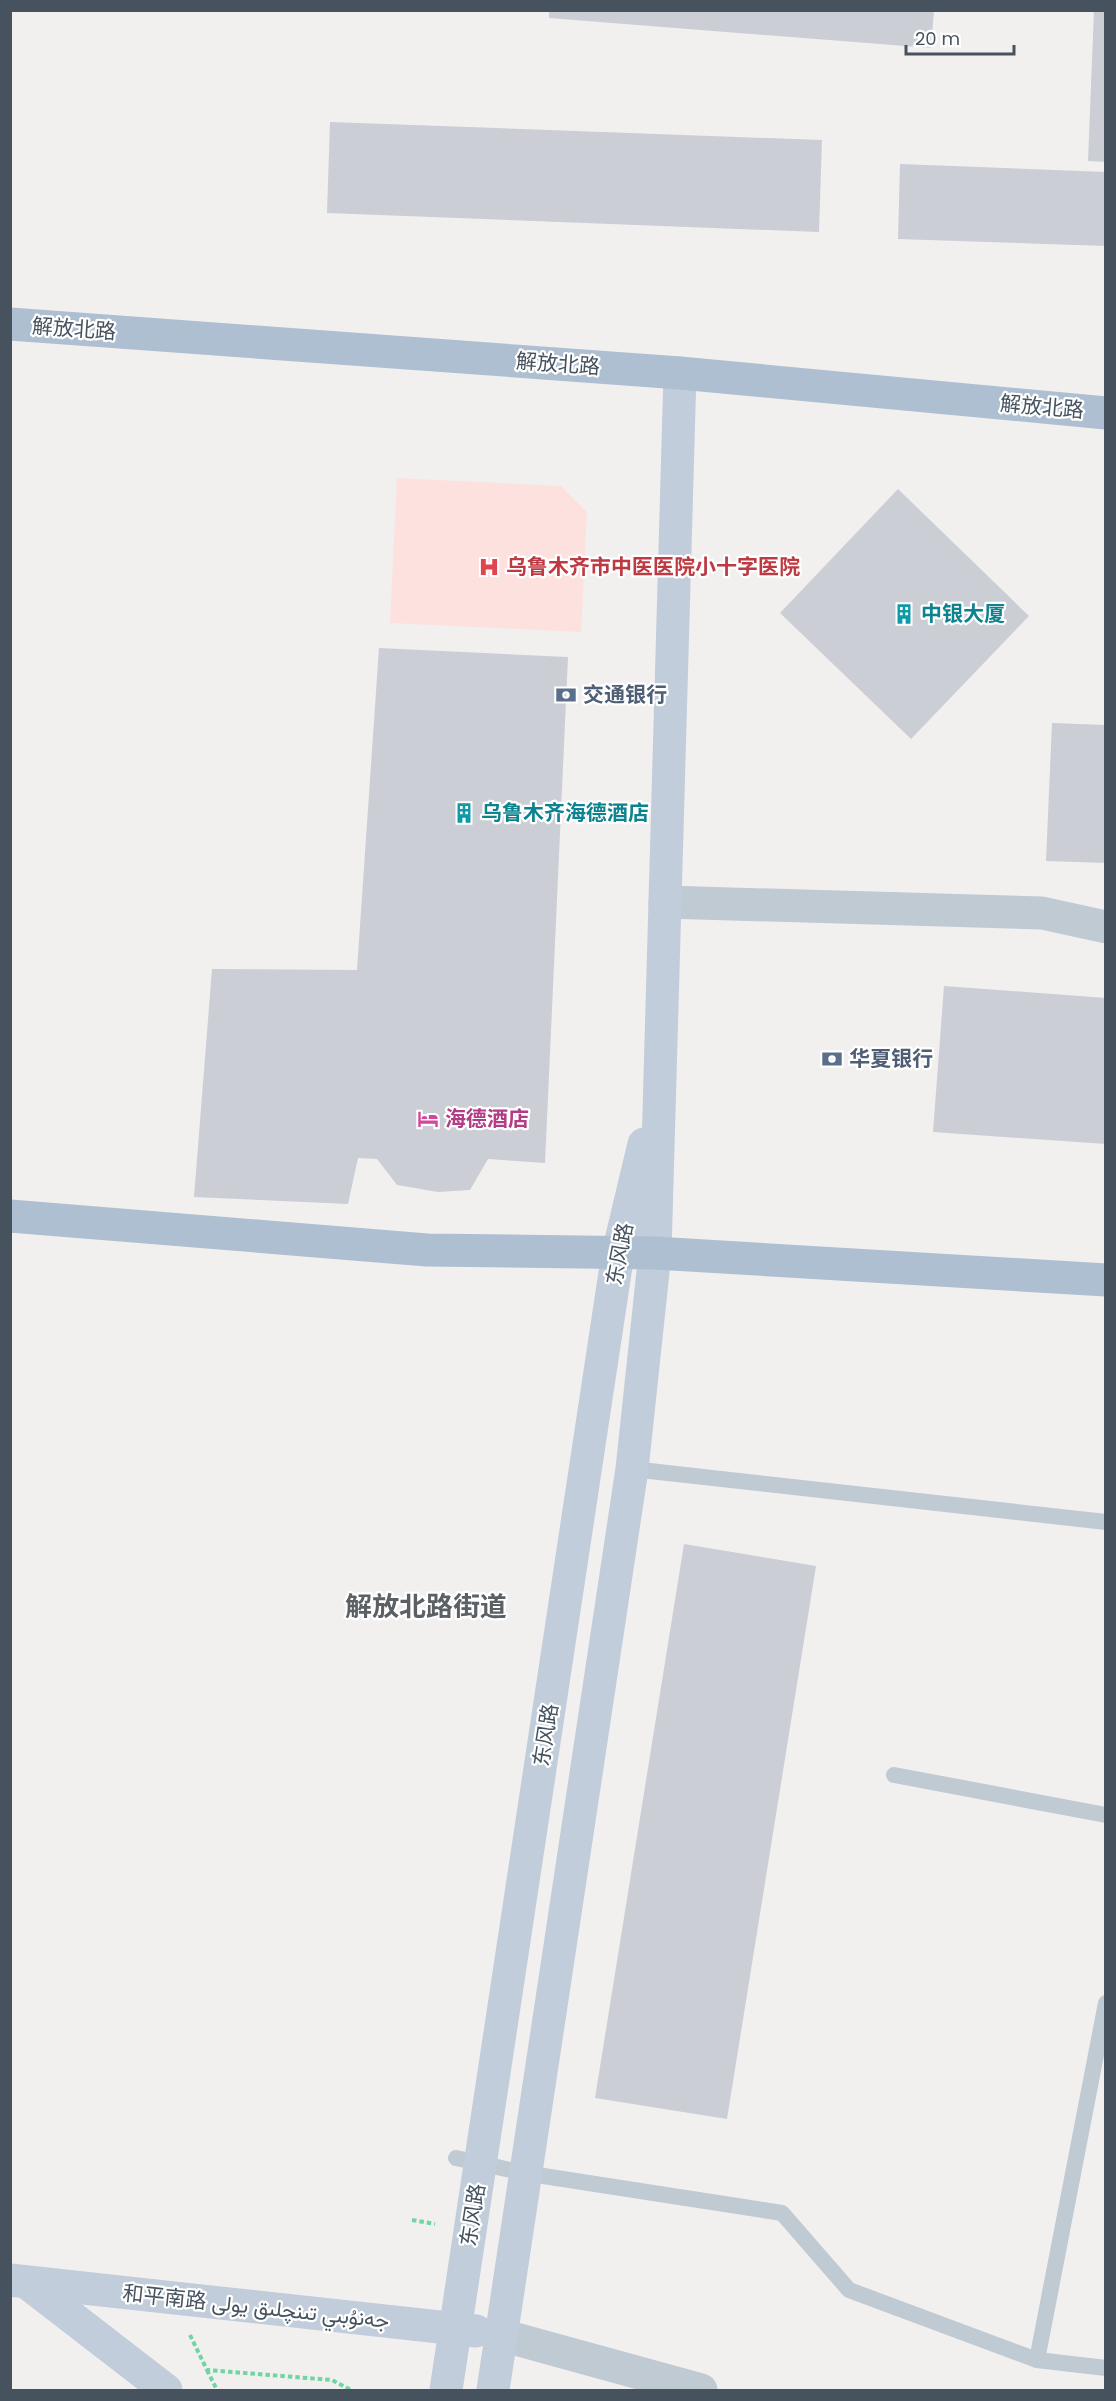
<svg xmlns="http://www.w3.org/2000/svg" width="1116" height="2401" viewBox="0 0 1116 2401" font-family="Poppins,Vazirmatn,'Noto Sans SC',sans-serif">
  <rect width="100%" height="100%" fill="#f2efef"/>
  <polygon fill="#fde1df" points="397,478 561,486 587,512 581,632 390,623"/>
  <g fill="#cbced5">
    <polygon points="549,10 934,10 931,48 549,18"/>
    <polygon points="1094,10 1106,10 1106,162 1088,161"/>
    <polygon points="330,122 822,140 819,232 327,213"/>
    <polygon points="900,164 1106,172 1106,246 898,239"/>
    <polygon points="898,489 1029,616 911,739 780,613"/>
    <polygon points="379,648 568,657 545,1163 488,1159 470,1190 438,1192 397,1185 377,1159 358,1158 348,1204 194,1197 212,969 357,970"/>
    <polygon points="1052,723 1106,725 1106,863 1046,861"/>
    <polygon points="944,986 1106,998 1106,1144 933,1132"/>
    <polygon points="684,1544 816,1566 727,2119 595,2098"/>
  </g>
  <g fill="none" stroke-linecap="round" stroke-linejoin="round">
    <g stroke="#6fd5a3" stroke-width="4" stroke-dasharray="4.5 3" stroke-linecap="butt">
      <polyline points="412,2220 435,2224"/>
      <polyline points="190,2335 207,2370 332,2380 351,2390"/>
      <polyline points="207,2370 217,2390"/>
    </g>
    <g stroke="#bfcad3" stroke-width="16">
      <polyline points="632,1469 1106,1522"/>
      <polyline points="894,1775 1106,1815"/>
      <polyline points="456,2158 524,2173 782,2213 849,2290 1037,2360 1106,2368"/>
      <polyline points="1037,2360 1106,2003"/>
    </g>
    <g stroke="#bfcad3" stroke-width="33">
      <polyline points="665,902 1042,913 1106,927"/>
      <polyline points="501,2335 701,2390"/>
    </g>
    <g stroke="#c1cdda" stroke-width="33">
      <polyline points="10,2280 476,2331"/>
      <polyline points="26,2282 166,2390"/>
      <polyline points="446,2390 618,1253 644,1144"/>
      <polyline points="493,2390 632,1469 655,1253 680,373"/>
    </g>
    <g stroke="#adbfd1" stroke-width="33">
      <polyline points="10,324 680,373 1106,413"/>
      <polyline points="10,1216 427,1250 655,1253 1106,1280"/>
    </g>
  </g>
  <defs>
    <g id="hospital-bare" transform="scale(1.62)"><path d="M-5-5h3v3.5h4V-5h3V5h-3V1.5h-4V5h-3Z" fill="#e0444e" stroke="#fff" stroke-width="2.5" paint-order="stroke"/></g>
    <g id="building-bare" transform="scale(1.62)"><path d="M-4-6H4V6H1V3H-1V6H-4ZM-2.5-4.3h1.7v1.8h-1.7ZM.8-4.3h1.7v1.8H.8ZM-2.5-1h1.7V.8h-1.7ZM.8-1h1.7V.8H.8Z" fill="#0f9aa8" stroke="#fff" stroke-width="2.5" paint-order="stroke"/></g>
    <g id="bank-bare" transform="scale(1.62)"><path d="M-6-4H6V4H-6ZM0-2.3a2.3 2.3 0 1 0 0 4.6a2.3 2.3 0 1 0 0-4.6Z" fill="#5c6f8a" stroke="#fff" stroke-width="2.5" paint-order="stroke"/></g>
    <g id="hotel-bare" transform="scale(1.62)"><path d="M-6-4.5h1.5V1H6V5H4.5V3h-9V5H-6ZM-4 0a1.8 1.8 0 1 1 3.6 0ZM.5 0V-2.5h3Q6-2.5 6 0Z" fill="#d1479c" stroke="#fff" stroke-width="2.5" paint-order="stroke"/></g>
  </defs>
  <g fill-rule="evenodd">
    <use href="#hospital-bare" x="489" y="567"/>
    <use href="#building-bare" x="904" y="614"/>
    <use href="#bank-bare" x="566" y="695"/>
    <use href="#building-bare" x="464" y="813"/>
    <use href="#bank-bare" x="832" y="1059"/>
    <use href="#hotel-bare" x="428" y="1119"/>
  </g>
  <g text-anchor="middle" stroke-width="4.5" stroke-linejoin="round" paint-order="stroke">
    <g font-size="21" fill="#46535f" stroke="#fff">
      <text transform="translate(74 329) rotate(4)" y="7">解放北路</text>
      <text transform="translate(558 364) rotate(4)" y="7">解放北路</text>
      <text transform="translate(1042 407) rotate(5)" y="7">解放北路</text>
      <text transform="translate(620 1254) rotate(-79)" y="7">东风路</text>
      <text transform="translate(546 1735) rotate(-81)" y="7">东风路</text>
      <text transform="translate(473 2215) rotate(-81)" y="7">东风路</text>
      <text transform="translate(256 2307) rotate(6)" y="7">和平南路 جەنۇبىي تىنچلىق يولى</text>
    </g>
    <g font-size="21" font-weight="bold" fill="#be3a42" stroke="#fff" text-anchor="start">
      <text x="506" y="574">乌鲁木齐市中医医院小十字医院</text>
    </g>
    <g font-size="21" font-weight="bold" fill="#0d838f" stroke="#fff" text-anchor="start">
      <text x="921" y="621">中银大厦</text>
      <text x="481" y="820">乌鲁木齐海德酒店</text>
    </g>
    <g font-size="21" font-weight="bold" fill="#4e5e75" stroke="#fff" text-anchor="start">
      <text x="583" y="702">交通银行</text>
      <text x="849" y="1066">华夏银行</text>
    </g>
    <g font-size="21" font-weight="bold" fill="#b23c85" stroke="#fff" text-anchor="start">
      <text x="445" y="1126">海德酒店</text>
    </g>
    <g font-size="27" font-weight="bold" fill="#5b6065" stroke="#fff">
      <text x="426" y="1616">解放北路街道</text>
    </g>
  </g>
  <rect width="1116" height="2401" fill="none" stroke="#46535f" stroke-width="24"/>
  <path d="M906 45v9h108v-9" fill="none" stroke="#46535f" stroke-width="3"/>
  <text x="915" y="45" font-size="18" fill="#46535f" stroke="#ffffff" stroke-width="4.5" paint-order="stroke">20 m</text>
</svg>
